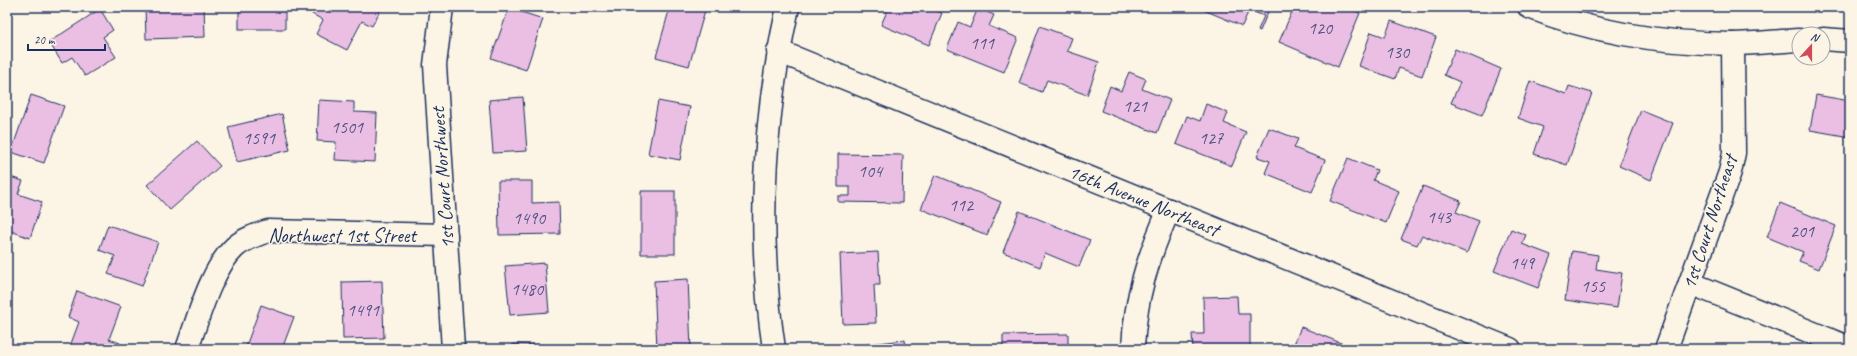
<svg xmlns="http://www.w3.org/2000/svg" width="1857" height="356" viewBox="0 0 1857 356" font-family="Caveat,sans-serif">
  <rect width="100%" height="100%" fill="#fcf5e5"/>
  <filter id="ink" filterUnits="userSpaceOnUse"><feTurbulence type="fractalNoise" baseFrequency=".025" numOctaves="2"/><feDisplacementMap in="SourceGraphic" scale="8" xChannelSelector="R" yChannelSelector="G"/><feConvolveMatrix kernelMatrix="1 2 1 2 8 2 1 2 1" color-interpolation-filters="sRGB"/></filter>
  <g filter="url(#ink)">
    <g fill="#ebbfe4" stroke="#1b2f5e">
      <polygon points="145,7 204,7 205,37 146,39"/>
      <rect x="239" y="7" width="46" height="22"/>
      <polygon points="316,7 371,7 380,11 372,26 362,21 347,50 316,34 323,20 312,14"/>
      <polygon points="670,7 706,7 689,66 656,57"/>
      <polygon points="889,7 927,7 942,13 929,45 881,25"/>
      <polygon points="1205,7 1270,7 1260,31 1258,30 1264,16 1249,10 1242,26 1204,10"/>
      <polygon points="1294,7 1345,7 1360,13 1338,67 1279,42"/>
      <polygon points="509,8 543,19 526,70 491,58"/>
      <polygon points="978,8 994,15 989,26 1018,38 1004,72 947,49 958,22 970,27"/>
      <polygon points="100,9 113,30 103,37 116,57 85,76 72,57 62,63 49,42"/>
      <polygon points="1391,21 1436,37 1422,76 1399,68 1395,79 1359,66 1371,32 1385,37"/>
      <polygon points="1040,26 1072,38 1067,51 1099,62 1087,95 1047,80 1042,92 1019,83"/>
      <polygon points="1455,49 1501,69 1482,115 1451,103 1460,82 1444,75"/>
      <polygon points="1129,72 1146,79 1142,89 1170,100 1157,133 1101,111 1110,86 1121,91"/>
      <polygon points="1530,81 1566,94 1569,86 1592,93 1567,165 1534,154 1543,127 1518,118"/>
      <polygon points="31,95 64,106 44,163 11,152"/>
      <polygon points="1816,95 1850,101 1850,137 1810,130"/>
      <polygon points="523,97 527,151 493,153 489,100"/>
      <polygon points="319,100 354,102 354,112 377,113 375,162 335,160 336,142 317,141"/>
      <polygon points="658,101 690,107 680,160 648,154"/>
      <polygon points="1206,104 1228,113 1224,123 1246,132 1232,166 1176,144 1187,116 1200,121"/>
      <polygon points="1641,110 1673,123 1651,180 1619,166"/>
      <polygon points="282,114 290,150 237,162 228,127"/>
      <polygon points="1269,128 1298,139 1294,148 1325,160 1312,192 1265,173 1270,161 1257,157"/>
      <polygon points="197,141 220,166 170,210 147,185"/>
      <polygon points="838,154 903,155 902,203 838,202 838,196 850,196 850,187 838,187"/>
      <polygon points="1348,158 1377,170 1373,180 1399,191 1386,223 1330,201"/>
      <polygon points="935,175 1001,202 987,235 921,209"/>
      <polygon points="7,176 23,181 18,194 42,202 30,238 8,230 7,233"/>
      <polygon points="498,181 532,181 532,203 559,202 560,234 499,235"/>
      <polygon points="1423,186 1461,201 1456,212 1479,221 1467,253 1422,235 1417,245 1401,239"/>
      <rect x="641" y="191" width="34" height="63"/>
      <polygon points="1780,203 1836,226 1819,269 1799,261 1803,252 1767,237"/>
      <polygon points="1019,211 1090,240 1079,267 1045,253 1040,267 1003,252"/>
      <polygon points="108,225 158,242 142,286 108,274 115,256 99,250"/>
      <polygon points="1511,229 1526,235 1522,244 1551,255 1538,288 1494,271"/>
      <polygon points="1572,251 1598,255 1596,269 1622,273 1617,308 1565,300"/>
      <polygon points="878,252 880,285 874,285 876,323 843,324 840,254"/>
      <polygon points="1850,262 1850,279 1844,277"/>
      <polygon points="545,263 549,312 510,315 505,266"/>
      <polygon points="688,279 691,349 657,349 654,281"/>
      <polygon points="382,281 384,338 343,339 342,282"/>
      <polygon points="77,291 121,307 109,339 120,343 117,349 69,349 79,322 68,317"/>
      <polygon points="1237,296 1238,314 1250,314 1250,349 1193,349 1192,334 1204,334 1203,297"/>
      <polygon points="261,305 294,317 282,349 245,349"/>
      <polygon points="1301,327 1356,349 1292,349"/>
      <polygon points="1068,334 1068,349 1003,349 1003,335"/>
      <polygon points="905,340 906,349 860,349 860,345"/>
      <polygon points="513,344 552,346 552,349 512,349"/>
    </g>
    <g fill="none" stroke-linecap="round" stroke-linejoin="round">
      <g stroke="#1b2f5e" stroke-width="25">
        <g id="minor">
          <polyline points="442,7 435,65 453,349"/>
          <path d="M 1529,7 C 1593,33 1664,43 1732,44 C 1754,44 1777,41 1799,40"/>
          <polyline points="1823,39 1850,41"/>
          <polyline points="778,51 1510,349"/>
          <polyline points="1690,283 1850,348"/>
          <path d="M 187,349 C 198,319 211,269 235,247 C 244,239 256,235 268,231 L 446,235"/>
          <path d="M 774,349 C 757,235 763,119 788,7"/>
          <path d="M 1133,349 C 1135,297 1148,257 1169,210"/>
          <polyline points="1666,349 1730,172 1734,153 1733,44"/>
        </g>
      </g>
      <use href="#minor" stroke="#fcf5e5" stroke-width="22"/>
    </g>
  </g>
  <g text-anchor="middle" stroke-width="3" stroke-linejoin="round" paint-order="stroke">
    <g font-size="18" fill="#4f5380">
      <text x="1320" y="34">120</text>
      <text x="982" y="49">111</text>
      <text x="1397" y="58">130</text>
      <text x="1135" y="112">121</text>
      <text x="347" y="133">1501</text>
      <text x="259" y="144">1591</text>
      <text x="1211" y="144">127</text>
      <text x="870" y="177">104</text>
      <text x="961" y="211">112</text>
      <text x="1439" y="223">143</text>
      <text x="529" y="224">1490</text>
      <text x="1802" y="237">201</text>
      <text x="1522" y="269">149</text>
      <text x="1593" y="292">155</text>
      <text x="527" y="295">1480</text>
      <text x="363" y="316">1491</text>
    </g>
    <g font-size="20" fill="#1b2f5e" stroke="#fcf5e5">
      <text transform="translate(442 178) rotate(-94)" y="7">1st Court Northwest</text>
      <text transform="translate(1144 200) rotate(22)" y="7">16th Avenue Northeast</text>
      <text transform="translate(1709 222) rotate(-72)" y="7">1st Court Northeast</text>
      <text x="342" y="242">Northwest 1st Street</text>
    </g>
  </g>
  <rect width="1857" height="356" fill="none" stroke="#fcf5e5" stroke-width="24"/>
  <rect x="12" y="12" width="1833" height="332" fill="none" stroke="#1b2f5e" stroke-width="1.5" filter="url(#ink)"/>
  <g transform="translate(1811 46) rotate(21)"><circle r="19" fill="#fcf5e5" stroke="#a2a6af"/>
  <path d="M0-3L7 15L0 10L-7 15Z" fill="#d1495b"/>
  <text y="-6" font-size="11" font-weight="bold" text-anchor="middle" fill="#1b2f5e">N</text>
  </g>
  <path d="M28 44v6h77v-6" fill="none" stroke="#1b2f5e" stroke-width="2"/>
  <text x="34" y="44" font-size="12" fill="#1b2f5e" stroke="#fcf5e5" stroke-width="3" paint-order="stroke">20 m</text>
</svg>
